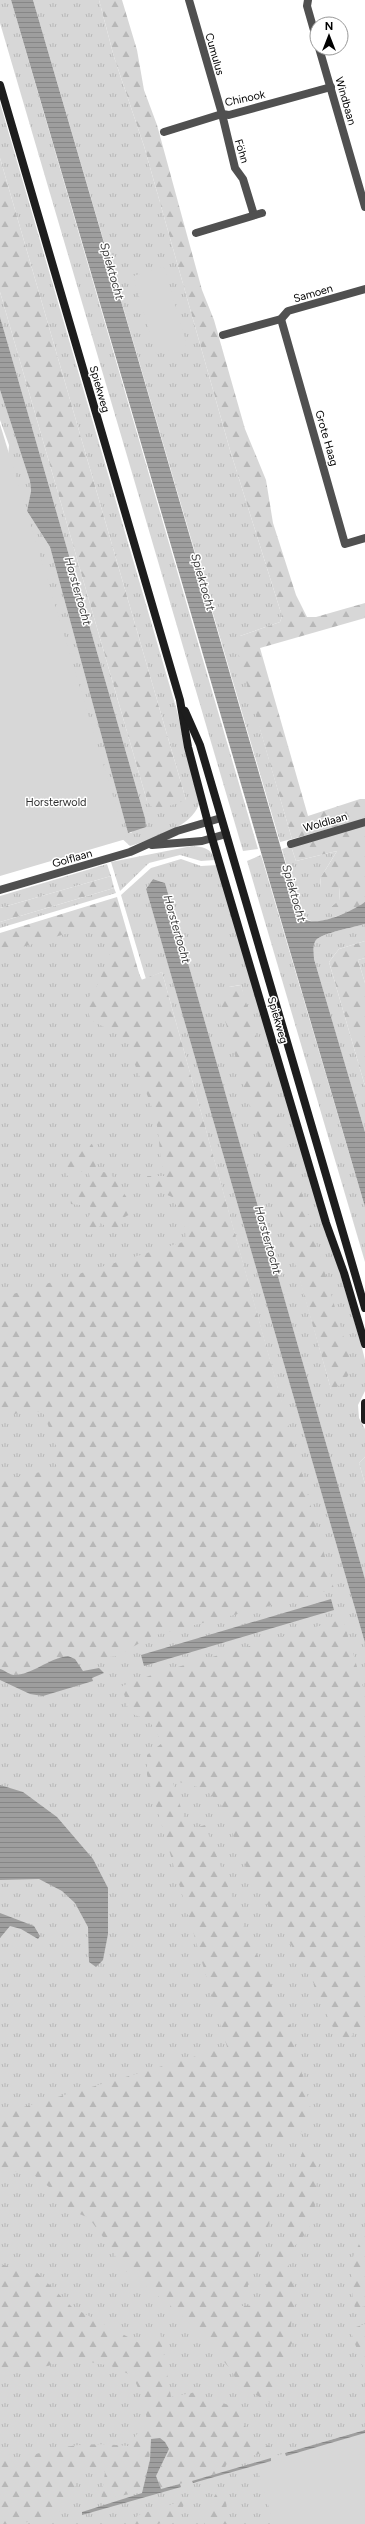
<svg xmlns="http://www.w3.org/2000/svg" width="365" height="2524" viewBox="0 0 365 2524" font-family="Figtree,sans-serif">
  <defs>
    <pattern id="grass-tufts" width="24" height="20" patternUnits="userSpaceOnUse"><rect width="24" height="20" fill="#d7d7d7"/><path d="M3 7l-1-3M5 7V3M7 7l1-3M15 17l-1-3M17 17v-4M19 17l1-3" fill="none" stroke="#b7b7b7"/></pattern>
    <pattern id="forest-firs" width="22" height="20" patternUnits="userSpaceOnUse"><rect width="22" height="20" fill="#d7d7d7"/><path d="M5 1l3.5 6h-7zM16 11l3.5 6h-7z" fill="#b7b7b7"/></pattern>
    <pattern id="water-rules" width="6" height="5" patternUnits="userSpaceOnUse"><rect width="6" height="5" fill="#9e9e9e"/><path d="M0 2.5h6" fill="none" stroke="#868686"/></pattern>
  </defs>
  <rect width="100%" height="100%" fill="#fff"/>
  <g fill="url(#grass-tufts)" fill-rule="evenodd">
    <polygon points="0,0 11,0 258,849 243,851 0,23"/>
    <polygon points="33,0 99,0 114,57 144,146 230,450 282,616 280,622 240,636 261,732 292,839 280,842"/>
    <path d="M 0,103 L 177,711 L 199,804 C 192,827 152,839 130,846 L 118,835 L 6,487 L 9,445 L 0,420 L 0,390 L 30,481 L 31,491 L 27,511 L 50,547 L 128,833 L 131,833 L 145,818 L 0,317 L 0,292 L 147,801 L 186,800 L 0,158 Z"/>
    <path d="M 192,846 C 204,847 211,848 215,860 L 201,861 L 180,855 L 149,863 L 120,891 L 111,862 Z"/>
    <path d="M 291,846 L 296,861 L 337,851 L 321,877 L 320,887 L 339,887 L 340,901 L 332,906 L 332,918 C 317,923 308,925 299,910 L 282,849 Z"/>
    <polygon points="261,855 365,1207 365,1262 247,861"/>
    <path d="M 181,859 L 201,866 L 218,865 L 361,1344 L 365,1360 L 365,1391 L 358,1405 L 359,1418 L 365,1429 L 365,1457 L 359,1463 L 365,1484 L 365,1579 L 165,883 L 153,879 L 146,889 L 365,1643 L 365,2430 L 285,2453 L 298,2524 L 0,2524 L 0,950 L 85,926 L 102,928 L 132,958 L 142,980 L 282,1404 L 162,972 L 146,979 L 121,895 L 151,868 ZM 240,985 L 241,985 L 331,1389 L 258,1130 L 229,987 Z"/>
    <polygon points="107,864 111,876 0,908 0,896"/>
    <polygon points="114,888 116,893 0,928 0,922"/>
    <path d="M 365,924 L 365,941 L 339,949 L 329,962 L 365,1086 L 365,1132 L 314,959 C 314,953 312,946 316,940 C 322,933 355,927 365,924 Z"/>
    <polygon points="365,958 365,983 358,960"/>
  </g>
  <g fill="url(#forest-firs)">
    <polygon points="99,0 122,0 137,50 144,90 157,125 202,290 214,320 245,429 266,480 273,523 296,595 307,617 316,617 365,603 365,618 260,648 308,816 360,799 365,799 365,819 292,839 236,647 240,636 280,622 282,616 230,450 144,146 114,57"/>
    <polygon points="0,158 186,800 155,811 147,801 0,292"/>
    <polygon points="365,825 365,902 356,909 332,918 332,906 340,900 339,887 320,887 321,877 337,851 296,861 291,846"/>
    <polygon points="111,876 114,888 0,922 0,908"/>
    <path d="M 117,897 L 141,980 L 162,972 L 334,1589 L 152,1636 L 117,1656 L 94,1659 L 68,1656 L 39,1665 L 27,1673 L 13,1676 L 0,1669 L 0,1480 L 56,1469 L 56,1446 L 43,1412 L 25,1410 L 0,1420 L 0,1298 L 186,1241 L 184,1221 L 172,1197 L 150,1188 L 147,1176 L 165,1176 C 158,1157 161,1138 155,1118 C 148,1091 133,1068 128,1040 L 91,1020 L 85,1003 L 98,984 L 110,953 L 101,936 L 81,929 L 0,954 L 0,933 Z"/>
    <polygon points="365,941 365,958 358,960 365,983 365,1086 329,962 339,949"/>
    <path d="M 241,985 L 352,1366 C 348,1378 343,1386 331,1389 L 220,1003 L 229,987 Z"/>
    <polygon points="92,1144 95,1151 96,1171 110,1173 136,1211 123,1218 119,1227 114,1230 100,1223 97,1233 88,1235 82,1227 92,1211 90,1206 71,1204 69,1194 79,1192 91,1180 87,1168 78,1174 66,1176 65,1163 81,1153 83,1146"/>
    <polygon points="365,1457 365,1484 359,1463"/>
    <polygon points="343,1619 365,1694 365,2036 350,2023 353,2035 343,2044 331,2024 313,1982 247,1870 222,1806 205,1789 172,1780 188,1830 205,1825 240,1918 290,2026 312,2114 300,2134 264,2141 278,2197 241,2306 260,2305 267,2284 265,2261 281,2239 285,2240 289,2210 286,2193 305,2146 319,2154 314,2215 307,2232 286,2256 297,2297 291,2324 292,2343 282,2360 276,2381 276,2406 240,2386 231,2370 205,2339 172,2307 118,2265 114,2252 89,2218 63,2207 49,2187 25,2168 0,2177 0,2114 227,2047 147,1775 147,1755 162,1743 149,1720 129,1713 122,1686 157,1673"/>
    <polygon points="365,2231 365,2306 355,2309 351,2285 353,2257"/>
    <path d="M 0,2264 L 11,2267 L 31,2267 L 72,2307 L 141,2344 L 160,2332 L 171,2397 L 196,2392 L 210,2399 L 235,2407 C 243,2422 251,2444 270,2446 L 269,2451 L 227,2463 L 223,2472 L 161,2489 L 156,2476 L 166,2457 L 155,2439 L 151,2439 C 149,2457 150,2476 139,2492 L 101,2500 L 105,2472 L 99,2467 L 80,2470 C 76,2480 74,2493 69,2502 C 56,2521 21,2524 0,2524 L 0,2448 L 13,2462 C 54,2446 84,2441 128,2446 L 147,2421 L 144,2402 L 133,2376 L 111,2366 L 69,2358 L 48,2366 L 0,2371 Z"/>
    <polygon points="365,2324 365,2373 350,2329"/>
    <polygon points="219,2489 226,2500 228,2524 204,2524 205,2511"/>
    <polygon points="185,2500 180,2517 158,2524 133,2524 138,2515"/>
  </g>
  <g fill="#d7d7d7">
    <polygon points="164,267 187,345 156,354 133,276"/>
    <polygon points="0,424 126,839 0,876"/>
    <polygon points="365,2430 365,2524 274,2524 255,2462"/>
  </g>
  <g fill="url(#water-rules)">
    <path d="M 11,0 L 33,0 L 299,910 C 300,912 302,916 303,918 C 316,929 354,910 365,902 L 365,924 C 355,927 322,933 316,940 C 312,946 314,953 314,959 L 365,1132 L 365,1207 Z"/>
    <polygon points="0,317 145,818 146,827 128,833 50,547 27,511 31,491 30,481 0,390"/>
    <polygon points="153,879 165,883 365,1579 365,1643 146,889"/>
    <polygon points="331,1599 334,1610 144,1666 141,1655"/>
    <path d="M 68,1656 L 75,1659 L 83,1671 L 99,1668 L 104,1673 L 92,1678 L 93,1681 L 43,1696 L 30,1694 L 0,1680 L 0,1669 C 4,1670 10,1675 14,1675 C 32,1675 49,1658 68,1656 Z"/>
    <polygon points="0,1785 23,1792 57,1817 93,1859 108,1888 108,1934 103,1960 96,1967 89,1962 88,1927 75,1903 62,1891 39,1879 0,1880"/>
    <polygon points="0,1913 34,1926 40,1936 38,1939 21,1929 10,1926 0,1938"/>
    <polygon points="365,2430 365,2433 286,2456 285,2453"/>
    <polygon points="160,2438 165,2442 169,2449 156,2476 161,2489 180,2484 181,2487 82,2515 82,2512 142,2493 150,2460 151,2439"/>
    <polygon points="271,2458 271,2461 193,2483 192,2481"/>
  </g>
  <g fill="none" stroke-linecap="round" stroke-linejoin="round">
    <g stroke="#505050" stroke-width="8">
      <polyline points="189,0 222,114 235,168 243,179 254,215"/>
      <polyline points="308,0 307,6 317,41"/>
      <polyline points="319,48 365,207"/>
      <polyline points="164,132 222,114 229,115 331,87"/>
      <polyline points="196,233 262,213"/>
      <polyline points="281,319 345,544 365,538"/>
      <polyline points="223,335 281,319 288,311 365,289"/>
      <polyline points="291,844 365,822"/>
      <polyline points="152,845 202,841 226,834"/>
      <polyline points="0,890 130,852 177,831 221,818"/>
    </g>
    <g stroke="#1d1d1d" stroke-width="8">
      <polyline points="0,85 180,700 188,747 212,838 326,1223 344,1273 365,1344"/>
      <polyline points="185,711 200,745 365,1308"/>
      <polyline points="365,1403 365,1420"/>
    </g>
  </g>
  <g text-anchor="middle" stroke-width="3" stroke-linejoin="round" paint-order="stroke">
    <g font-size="11" fill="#000" stroke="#fff">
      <text transform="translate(215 54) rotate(74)" y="4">Cumulus</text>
      <text transform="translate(245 98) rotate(-12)" y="4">Chinook</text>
      <text transform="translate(346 101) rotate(74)" y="4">Windbaan</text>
      <text transform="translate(242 151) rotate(73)" y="4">Föhn</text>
      <text transform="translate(313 293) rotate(-16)" y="4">Samoen</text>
      <text transform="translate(100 389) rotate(74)" y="4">Spiekweg</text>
      <text transform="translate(327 438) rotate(74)" y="4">Grote Haag</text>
      <text transform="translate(325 822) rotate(-16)" y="4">Woldlaan</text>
      <text transform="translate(72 858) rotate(-16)" y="4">Golflaan</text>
      <text transform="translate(278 1020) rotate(74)" y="4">Spiekweg</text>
    </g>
    <g font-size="11" fill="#2e2e2e" stroke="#fff">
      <text x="56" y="806">Horsterwold</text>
    </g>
    <g font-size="12" font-style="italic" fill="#3f3f3f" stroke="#fff">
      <text transform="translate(112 271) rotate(74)" y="4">Spiektocht</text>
      <text transform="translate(203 582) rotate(74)" y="4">Spiektocht</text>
      <text transform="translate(78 591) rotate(74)" y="4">Horstertocht</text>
      <text transform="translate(294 893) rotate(74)" y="4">Spiektocht</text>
      <text transform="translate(177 929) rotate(74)" y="4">Horstertocht</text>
      <text transform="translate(268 1240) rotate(74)" y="4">Horstertocht</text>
    </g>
  </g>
  <g transform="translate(329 36)"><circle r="19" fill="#ffffff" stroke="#999999"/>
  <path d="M0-3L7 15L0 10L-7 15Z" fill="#000000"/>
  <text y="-6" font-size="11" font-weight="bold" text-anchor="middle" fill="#000000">N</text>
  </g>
</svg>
